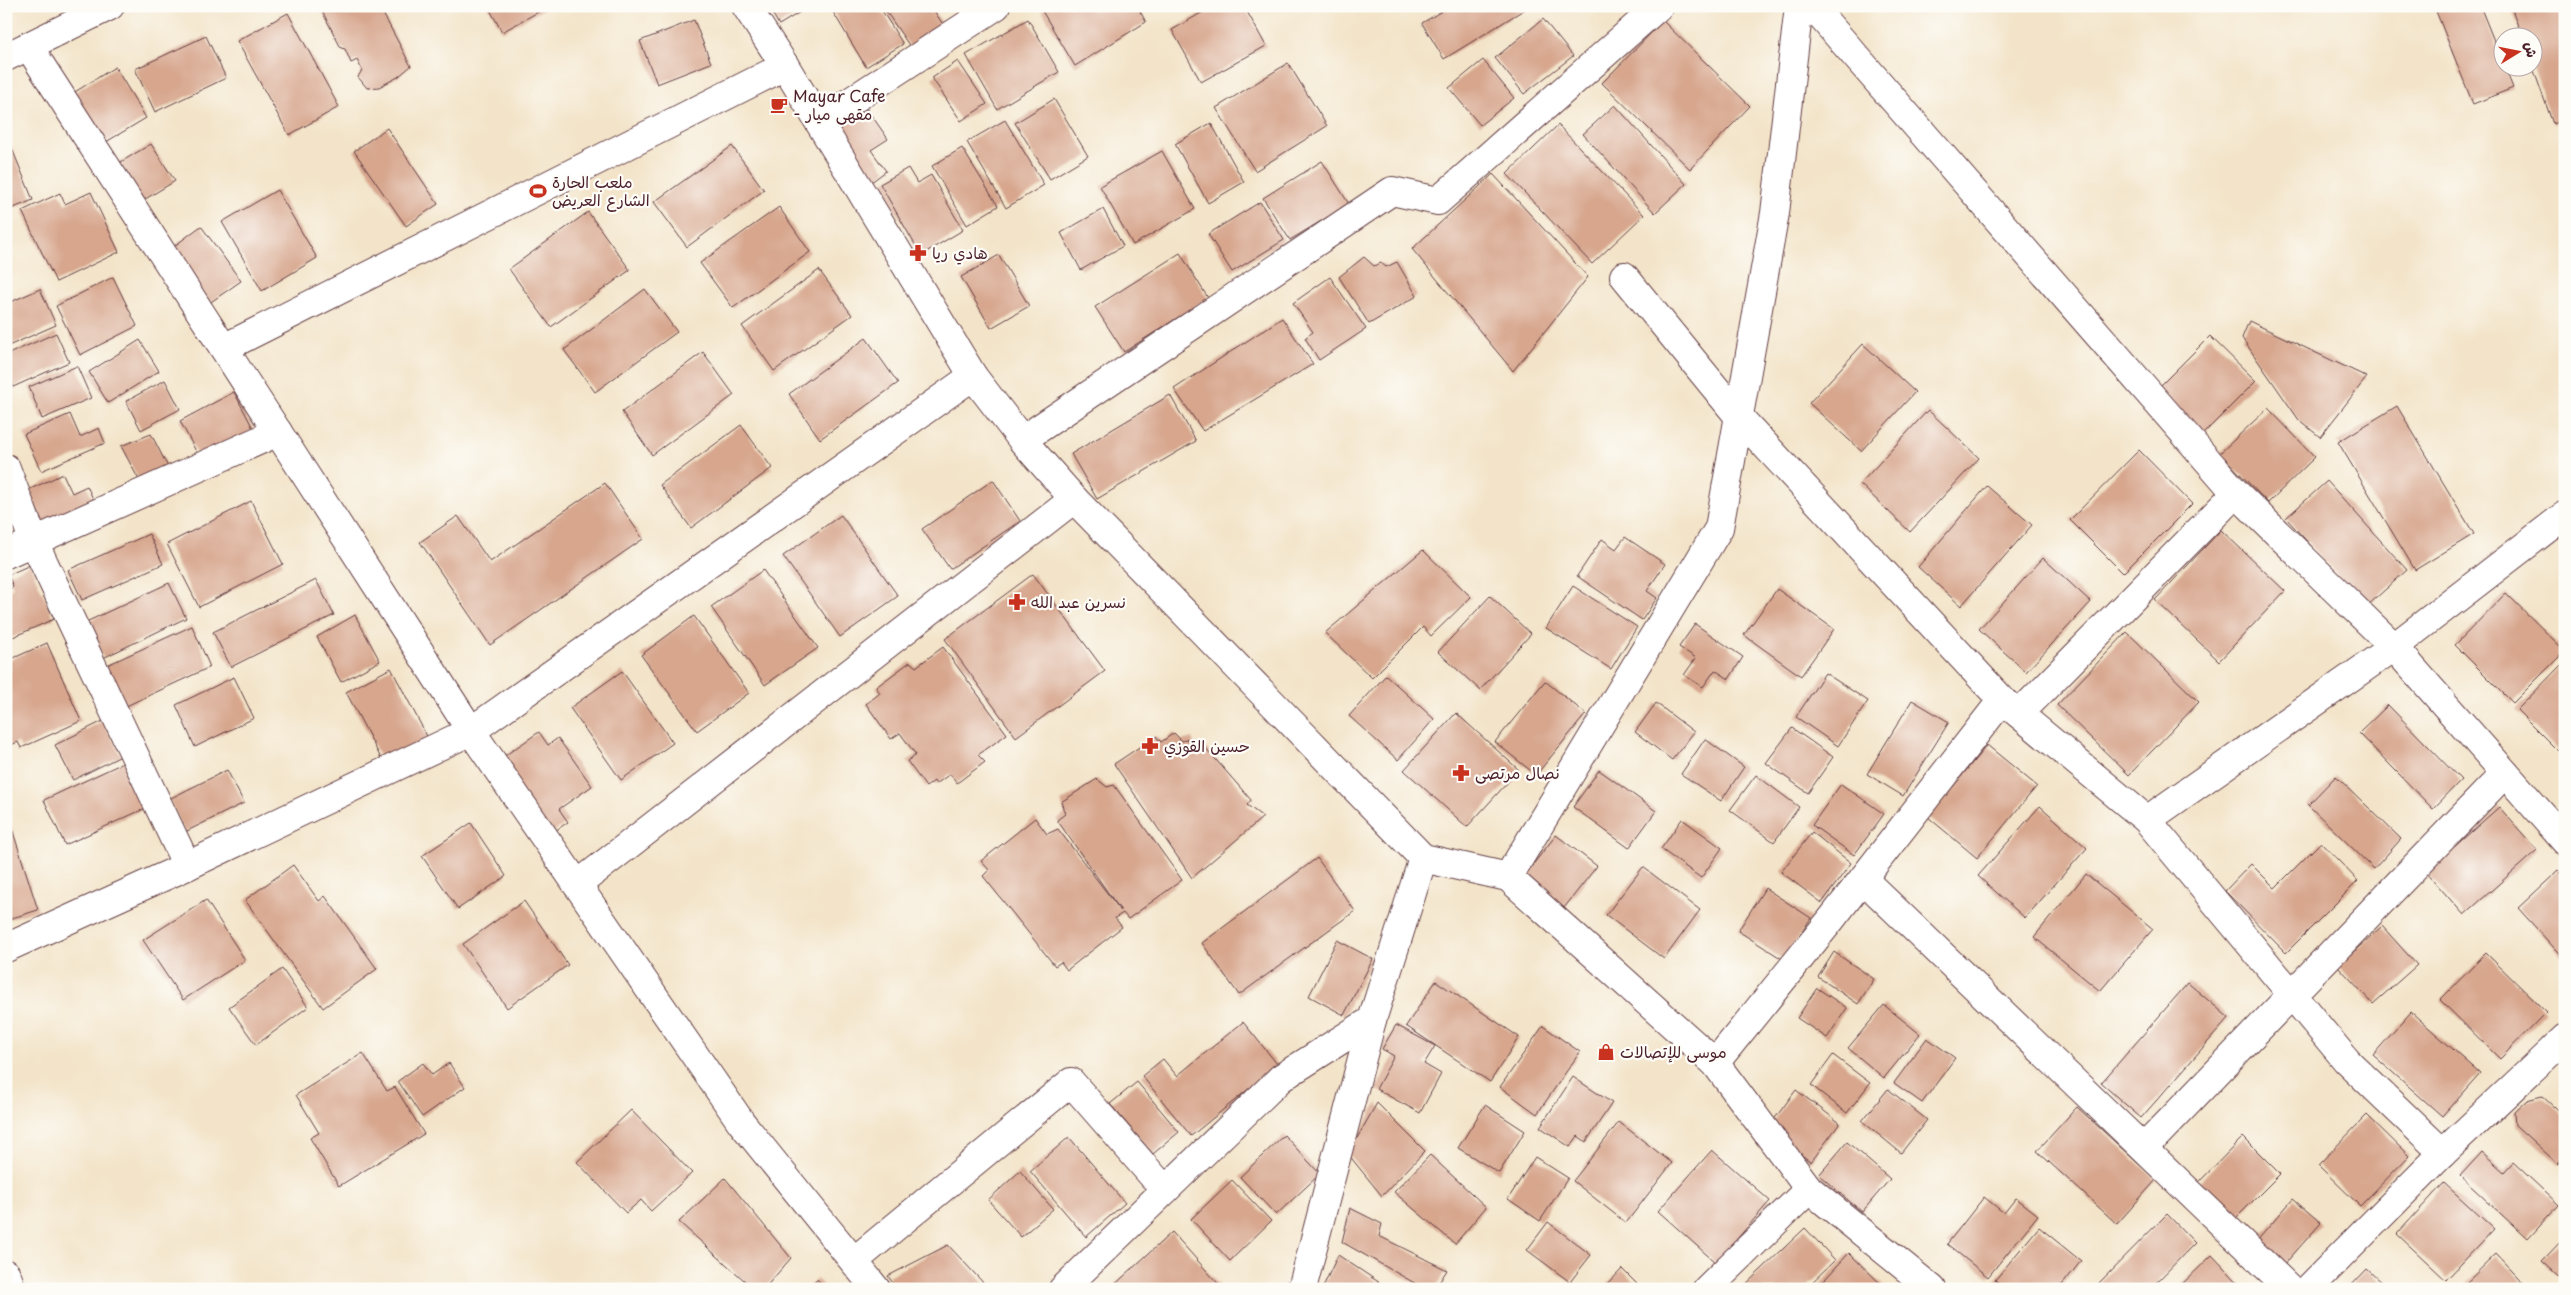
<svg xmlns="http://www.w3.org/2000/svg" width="2571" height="1295" viewBox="0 0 2571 1295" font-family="'Playpen Sans','Playpen Sans Arabic',sans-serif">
  <rect width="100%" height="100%" fill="#fdfcf7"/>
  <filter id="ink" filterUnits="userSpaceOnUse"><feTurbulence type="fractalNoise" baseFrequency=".02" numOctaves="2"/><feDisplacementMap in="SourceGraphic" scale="10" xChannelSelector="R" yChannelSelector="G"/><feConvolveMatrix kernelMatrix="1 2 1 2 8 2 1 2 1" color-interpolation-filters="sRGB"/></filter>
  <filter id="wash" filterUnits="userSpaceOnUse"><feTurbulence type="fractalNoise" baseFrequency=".0096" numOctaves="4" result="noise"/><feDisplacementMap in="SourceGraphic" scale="20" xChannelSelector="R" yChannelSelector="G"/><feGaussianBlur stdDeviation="1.12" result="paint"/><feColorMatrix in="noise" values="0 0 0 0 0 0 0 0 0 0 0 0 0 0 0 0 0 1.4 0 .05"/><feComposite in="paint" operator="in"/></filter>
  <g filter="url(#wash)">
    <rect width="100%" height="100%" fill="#f3e4c9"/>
    <g id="blocks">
      <g fill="#d7a68d">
        <polygon points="324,6 379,6 411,66 398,77 379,87 367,88 358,77 362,70 357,60 351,63 345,49 341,48 322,11"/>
        <polygon points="488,6 549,6 502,32"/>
        <polygon points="768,6 810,6 779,25"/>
        <polygon points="841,6 879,6 903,44 866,67 833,12"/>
        <polygon points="891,6 931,6 944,26 911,48 885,10"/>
        <polygon points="1049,6 1137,6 1146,22 1075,66 1042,11"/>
        <polygon points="1213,6 1244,6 1266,46 1201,82 1172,30"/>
        <polygon points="1450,6 1530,6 1444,59 1422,23"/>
        <polygon points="2434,6 2480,6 2513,88 2473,104"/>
        <polygon points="2511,6 2551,6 2565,11 2565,118 2553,124 2533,68 2534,38 2522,38"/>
        <polygon points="288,13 339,107 289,135 237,41"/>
        <polygon points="1028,19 1059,72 997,109 966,55"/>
        <polygon points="1543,19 1573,56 1524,94 1495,58"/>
        <polygon points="694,20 711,63 657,84 640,41"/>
        <polygon points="1663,21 1750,106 1690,169 1602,83"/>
        <polygon points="206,36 226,78 155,112 135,69"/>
        <polygon points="1483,60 1514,98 1480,125 1449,88"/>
        <polygon points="958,61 987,104 961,121 932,78"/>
        <polygon points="1288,63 1327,126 1255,171 1216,108"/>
        <polygon points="115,67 146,118 101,145 70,95"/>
        <polygon points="1054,99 1088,156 1050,179 1015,123"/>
        <polygon points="1615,105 1686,184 1655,213 1583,134"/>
        <polygon points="867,109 888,139 871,150 886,171 870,183 835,132"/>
        <polygon points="1005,120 1044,185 1006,208 967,142"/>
        <polygon points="1211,123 1244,182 1208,203 1175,144"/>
        <polygon points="1558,125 1644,215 1592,264 1507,174"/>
        <polygon points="387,128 438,204 406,226 354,151"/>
        <polygon points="6,134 33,200 6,211"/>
        <polygon points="151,144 175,181 137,204 114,166"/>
        <polygon points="732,146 764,190 687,247 654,202"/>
        <polygon points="962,148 998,206 967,225 932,166"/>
        <polygon points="1162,151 1195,209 1133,245 1100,186"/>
        <polygon points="1322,161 1349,204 1290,240 1263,198"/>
        <polygon points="908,168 917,183 931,175 963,230 921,255 880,184"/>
        <polygon points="1493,174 1588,277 1513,371 1412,249"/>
        <polygon points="277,190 317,258 262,291 222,222"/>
        <polygon points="91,192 119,252 56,282 22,211 60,193 65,204"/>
        <polygon points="1260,202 1284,240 1232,272 1208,234"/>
        <polygon points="779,207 810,252 733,308 700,263"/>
        <polygon points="1103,209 1123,246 1081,270 1061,233"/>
        <polygon points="588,212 630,270 551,327 509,269"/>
        <polygon points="201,226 241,281 208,304 169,250"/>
        <polygon points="1180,253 1208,298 1124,352 1095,307"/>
        <polygon points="999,255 1029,306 991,328 961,277"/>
        <polygon points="1364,257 1374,266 1381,263 1386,267 1397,262 1417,296 1369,324 1339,277"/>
        <polygon points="819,270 852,315 774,371 742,326"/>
        <polygon points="113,277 137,326 80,355 56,306"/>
        <polygon points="1330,277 1366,329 1319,360 1305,338 1313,332 1293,303"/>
        <polygon points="40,289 56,325 6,347 6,304"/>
        <polygon points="645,289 677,332 595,392 564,350"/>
        <polygon points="1282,318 1313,364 1203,431 1174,389"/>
        <polygon points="2249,321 2367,377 2320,437 2299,420 2242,338"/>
        <polygon points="56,333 69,362 13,387 6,371 6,355"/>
        <polygon points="2210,336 2256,381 2202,435 2157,389"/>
        <polygon points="866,338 898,383 820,439 789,394"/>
        <polygon points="140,340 159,371 108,403 89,372"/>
        <polygon points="1863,344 1915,392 1861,451 1809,403"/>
        <polygon points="703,352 734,395 652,455 622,412"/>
        <polygon points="77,366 91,398 42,419 29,387"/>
        <polygon points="165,380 180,409 141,430 126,401"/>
        <polygon points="234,392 254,430 200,459 180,421"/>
        <polygon points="1170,395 1196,441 1097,499 1071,454"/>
        <polygon points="2397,406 2474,534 2415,570 2338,442"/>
        <polygon points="2268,408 2315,457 2268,503 2220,453"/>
        <polygon points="1928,410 1979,458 1910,532 1860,484"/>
        <polygon points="70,414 80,437 99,428 105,443 41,471 24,434"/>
        <polygon points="741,425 772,468 691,528 660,485"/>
        <polygon points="151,434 168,467 139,480 121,446"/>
        <polygon points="2139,450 2192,504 2123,573 2070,520"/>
        <polygon points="63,474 72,493 87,486 95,503 45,527 28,490"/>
        <polygon points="993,480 1020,521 950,569 922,529"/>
        <polygon points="2327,481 2407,570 2366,607 2286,518"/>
        <polygon points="605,483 643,539 490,645 420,542 458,516 490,562"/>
        <polygon points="1987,486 2032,525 1961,606 1918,567"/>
        <polygon points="251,501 283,564 199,607 167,544"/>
        <polygon points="841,515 898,596 840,637 783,556"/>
        <polygon points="6,517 16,543 6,547"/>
        <polygon points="2221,530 2285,591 2219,661 2155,600"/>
        <polygon points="149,534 163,564 82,600 68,570"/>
        <polygon points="1625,537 1665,564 1647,591 1657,598 1642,620 1577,576 1602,539 1616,549"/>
        <polygon points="1423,550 1471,597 1431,636 1423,627 1372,678 1325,633"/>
        <polygon points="2043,558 2091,602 2026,672 1979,629"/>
        <polygon points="30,565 54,619 6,640 6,591 13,587 8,575"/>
        <polygon points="763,570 818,648 765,685 711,607"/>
        <polygon points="1033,574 1105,671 1016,737 945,639"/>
        <polygon points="316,580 334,615 231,667 213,632"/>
        <polygon points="169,583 186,618 103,658 86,622"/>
        <polygon points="1573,586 1637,627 1611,669 1546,628"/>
        <polygon points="1777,589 1834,629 1801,676 1744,635"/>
        <polygon points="2506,593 2565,651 2513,703 2455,645"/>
        <polygon points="1490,596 1531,634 1480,690 1438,652"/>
        <polygon points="355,615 380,661 341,682 317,637"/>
        <polygon points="694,616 749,693 697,731 641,655"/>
        <polygon points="1695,624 1743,657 1729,679 1715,670 1703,687 1684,675 1696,658 1679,647"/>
        <polygon points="192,626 210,667 124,707 105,666"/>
        <polygon points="2127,632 2199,702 2129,775 2057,705"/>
        <polygon points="47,643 81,721 21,748 18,742 6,747 6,672 11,670 7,661"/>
        <polygon points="943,647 1007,734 978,755 985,762 957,783 950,774 936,784 934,781 926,787 907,761 916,755 900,733 891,739 866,704 880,693 876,687 910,662 916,667"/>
        <polygon points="2565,661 2565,758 2517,710"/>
        <polygon points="391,668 429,740 384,764 346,692"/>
        <polygon points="622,671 673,743 621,780 570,708"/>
        <polygon points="1825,673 1868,701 1838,746 1796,717"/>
        <polygon points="1386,675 1434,719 1398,760 1349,716"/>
        <polygon points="234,677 254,718 195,747 176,705"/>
        <polygon points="1545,681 1586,714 1536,775 1495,742"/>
        <polygon points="1912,700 1949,722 1903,796 1867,774"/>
        <polygon points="1656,703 1694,732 1672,760 1635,732"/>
        <polygon points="2388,705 2461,780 2433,809 2359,733"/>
        <polygon points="1456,713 1519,770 1467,827 1404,770"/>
        <polygon points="103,721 121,756 73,780 55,745"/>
        <polygon points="1792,728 1833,757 1808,793 1766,763"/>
        <polygon points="539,732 548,745 558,738 592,786 559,809 568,822 549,835 497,761"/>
        <polygon points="1174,733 1182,741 1192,738 1196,750 1204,746 1251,800 1247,805 1263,817 1192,878 1114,764 1156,736 1161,742"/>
        <polygon points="1705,739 1744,767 1721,801 1681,774"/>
        <polygon points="1987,745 2037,786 1977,858 1928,817"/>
        <polygon points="125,762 146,808 65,845 44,800"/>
        <polygon points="227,770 244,803 185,832 169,799"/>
        <polygon points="1599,770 1656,811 1629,848 1573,807"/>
        <polygon points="1756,775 1799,807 1774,842 1730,810"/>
        <polygon points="2336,776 2401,839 2374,869 2308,805"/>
        <polygon points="1097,779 1107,787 1114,785 1182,880 1128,919 1123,913 1115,918 1122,927 1067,970 1061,962 1055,966 983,876 989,870 981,861 1035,818 1047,834 1058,829 1121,911 1057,820 1065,814 1061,802"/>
        <polygon points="1841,784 1884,814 1854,855 1812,825"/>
        <polygon points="2040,806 2087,848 2025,918 1978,876"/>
        <polygon points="2499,807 2537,850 2464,915 2426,872"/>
        <polygon points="6,810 38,910 6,920"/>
        <polygon points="1682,819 1722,848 1701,878 1661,849"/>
        <polygon points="471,823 506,876 458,909 422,856"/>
        <polygon points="1812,832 1851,863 1822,903 1781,872"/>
        <polygon points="1556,835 1597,866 1564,908 1524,876"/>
        <polygon points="2321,842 2358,881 2286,953 2225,891 2251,864 2275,888"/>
        <polygon points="1317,858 1355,911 1239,995 1202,943"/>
        <polygon points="293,865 319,901 325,896 377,969 323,1008 245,900"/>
        <polygon points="1643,867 1700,910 1664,959 1606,915"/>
        <polygon points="2559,870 2565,876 2565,960 2518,908"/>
        <polygon points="2086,874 2153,929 2100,991 2034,937"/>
        <polygon points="1765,888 1811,918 1784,960 1738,931"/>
        <polygon points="206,900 245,960 183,1000 143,940"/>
        <polygon points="524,901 568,965 507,1008 463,944"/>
        <polygon points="2382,926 2417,965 2373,1004 2338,966"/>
        <polygon points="1337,940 1373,959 1344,1015 1309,996"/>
        <polygon points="1834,952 1874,979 1858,1004 1818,977"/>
        <polygon points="2486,953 2546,1012 2500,1059 2440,1000"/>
        <polygon points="282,969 308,1007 256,1045 229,1007"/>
        <polygon points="1436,981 1519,1037 1490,1082 1406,1026"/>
        <polygon points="2188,983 2229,1018 2141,1118 2101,1083"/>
        <polygon points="1817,988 1847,1008 1827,1038 1797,1018"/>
        <polygon points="1884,1005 1920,1034 1884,1078 1848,1048"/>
        <polygon points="2411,1012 2480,1073 2442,1116 2373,1055"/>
        <polygon points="1243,1022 1278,1065 1191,1136 1142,1076 1163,1059 1177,1076"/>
        <polygon points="1396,1025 1435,1046 1424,1064 1441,1074 1420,1113 1376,1089 1394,1056 1382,1049"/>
        <polygon points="1543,1026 1580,1052 1537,1114 1500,1087"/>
        <polygon points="1927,1038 1955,1058 1922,1103 1894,1083"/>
        <polygon points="363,1053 387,1091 395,1087 424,1134 339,1186 310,1138 319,1133 296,1095"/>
        <polygon points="1833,1055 1870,1083 1847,1113 1811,1085"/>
        <polygon points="423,1063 432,1075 449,1063 465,1087 422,1117 398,1081"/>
        <polygon points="1573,1077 1612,1103 1586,1142 1578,1136 1570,1147 1540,1127"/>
        <polygon points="1137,1082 1179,1132 1153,1154 1110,1104"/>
        <polygon points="1888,1089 1927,1120 1901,1153 1862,1121"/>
        <polygon points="1796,1090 1840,1123 1811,1162 1767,1129"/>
        <polygon points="2542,1096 2565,1117 2565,1157 2558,1164 2515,1125 2514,1112 2527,1100"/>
        <polygon points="1377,1103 1425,1151 1382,1196 1348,1154"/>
        <polygon points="1485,1105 1525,1131 1499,1173 1458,1148"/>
        <polygon points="2077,1107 2156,1180 2117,1224 2037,1151"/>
        <polygon points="631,1110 692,1173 651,1211 641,1200 626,1213 577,1162"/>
        <polygon points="2367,1115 2409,1156 2360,1206 2318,1165"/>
        <polygon points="1619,1122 1672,1163 1626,1223 1573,1181"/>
        <polygon points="1284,1135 1320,1174 1276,1215 1240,1177"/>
        <polygon points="1069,1137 1125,1203 1086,1237 1030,1171"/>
        <polygon points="2243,1137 2280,1174 2234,1220 2197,1184"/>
        <polygon points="1847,1142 1890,1179 1862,1212 1819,1175"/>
        <polygon points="1712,1150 1770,1201 1716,1263 1658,1211"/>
        <polygon points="2482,1152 2504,1172 2513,1162 2559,1205 2528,1239 2460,1176"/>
        <polygon points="1430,1155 1486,1207 1455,1244 1394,1192"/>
        <polygon points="1535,1157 1568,1178 1540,1221 1508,1199"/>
        <polygon points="1020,1171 1053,1209 1021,1237 988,1200"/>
        <polygon points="725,1178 791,1258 764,1289 754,1289 679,1222"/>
        <polygon points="1232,1180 1271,1221 1230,1261 1191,1219"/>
        <polygon points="2444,1183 2494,1229 2446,1280 2397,1234"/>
        <polygon points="1984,1197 2004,1213 2016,1198 2038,1215 1988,1277 1947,1244"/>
        <polygon points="2293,1199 2321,1223 2282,1267 2255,1243"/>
        <polygon points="1350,1208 1382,1224 1379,1236 1447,1270 1435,1289 1425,1289 1342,1242"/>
        <polygon points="2167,1214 2195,1243 2150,1289 2093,1289"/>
        <polygon points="1548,1222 1591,1255 1570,1282 1527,1250"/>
        <polygon points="2039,1227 2081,1261 2059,1289 2006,1289 1995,1280"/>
        <polygon points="1805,1228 1835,1260 1805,1289 1741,1289"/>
        <polygon points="1172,1232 1223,1289 1110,1289"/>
        <polygon points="2565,1237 2565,1282 2542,1261"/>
        <polygon points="948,1245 989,1289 897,1289 888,1276"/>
        <polygon points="1849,1253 1886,1289 1816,1289"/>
        <polygon points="2496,1254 2529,1289 2460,1289"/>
        <polygon points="1338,1255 1389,1289 1322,1289"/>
        <polygon points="2212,1255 2244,1289 2177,1289"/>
        <polygon points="1622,1269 1642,1289 1603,1289"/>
        <polygon points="2367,1269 2388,1289 2348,1289"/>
        <polygon points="817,1279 826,1289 806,1289"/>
      </g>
    </g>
  </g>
  <g filter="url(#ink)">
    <use href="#blocks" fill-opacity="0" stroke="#633d43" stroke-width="1"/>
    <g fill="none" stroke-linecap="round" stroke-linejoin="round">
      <g stroke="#633d43" stroke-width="30">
        <g id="minor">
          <polyline points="746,6 785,66 973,376 1022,440 1074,499 1423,858 1508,877 1715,1063 1809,1189 1932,1289"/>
          <polyline points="1812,6 2236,493 2394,647 2565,841"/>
          <polyline points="29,47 471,731 741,1122 876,1289"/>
          <polyline points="6,57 110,6"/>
          <polyline points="819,122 996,6"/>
          <polyline points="1624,276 1739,417 2002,700 2147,820 2347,1061 2443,1153"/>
          <polyline points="224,348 785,66"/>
          <polyline points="1022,440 1392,191 1438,201 1659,6"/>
          <polyline points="6,468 34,542 187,866"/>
          <polyline points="6,554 278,432"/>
          <polyline points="2019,714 2236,493"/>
          <polyline points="2147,820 2394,647 2565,515"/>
          <polyline points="1508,877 1719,528 1775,213 1799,6"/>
          <polyline points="1863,879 2290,1289"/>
          <polyline points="577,885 1074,499"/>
          <polyline points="6,948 187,866 471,731 973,376"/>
          <polyline points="1715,1063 1830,921 2002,700"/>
          <polyline points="2144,1148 2505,773"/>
          <polyline points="854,1261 1071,1082 1165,1190"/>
          <polyline points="6,1274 12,1289"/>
          <polyline points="1063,1289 1281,1078 1372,1020 1423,858"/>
          <polyline points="1302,1289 1372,1020"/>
          <polyline points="1707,1289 1809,1189"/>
          <polyline points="2308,1289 2443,1153 2565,1038"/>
        </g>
      </g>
      <use href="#minor" stroke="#fff" stroke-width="28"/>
    </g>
  </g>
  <defs>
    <g id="cafe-bare" transform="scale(1.35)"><path d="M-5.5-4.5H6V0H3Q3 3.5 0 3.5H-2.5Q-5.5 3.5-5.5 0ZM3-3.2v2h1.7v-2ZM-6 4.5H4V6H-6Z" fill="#c8321e" stroke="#fdfcf7" stroke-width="2.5" paint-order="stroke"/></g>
    <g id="stadium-bare" transform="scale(1.35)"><path d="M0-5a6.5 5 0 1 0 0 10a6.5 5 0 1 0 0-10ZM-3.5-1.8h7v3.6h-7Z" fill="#c8321e" stroke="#fdfcf7" stroke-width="2.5" paint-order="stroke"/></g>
    <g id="pharmacy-bare" transform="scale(1.35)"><path d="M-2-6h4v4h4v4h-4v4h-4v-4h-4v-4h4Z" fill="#c8321e" stroke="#fdfcf7" stroke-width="2.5" paint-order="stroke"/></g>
    <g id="shop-bare" transform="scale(1.35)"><path d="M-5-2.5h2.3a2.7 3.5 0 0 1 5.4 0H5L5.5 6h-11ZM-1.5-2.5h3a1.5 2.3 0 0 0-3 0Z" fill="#c8321e" stroke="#fdfcf7" stroke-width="2.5" paint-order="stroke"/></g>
  </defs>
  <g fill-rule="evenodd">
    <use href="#cafe-bare" x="779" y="105"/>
    <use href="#stadium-bare" x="538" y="191"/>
    <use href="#pharmacy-bare" x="918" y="253"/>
    <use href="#pharmacy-bare" x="1017" y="602"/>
    <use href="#pharmacy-bare" x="1150" y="746"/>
    <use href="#pharmacy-bare" x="1461" y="773"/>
    <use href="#shop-bare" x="1606" y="1052"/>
  </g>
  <g text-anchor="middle" stroke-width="4.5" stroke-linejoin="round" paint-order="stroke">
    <g font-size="16" fill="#4a1f2b" stroke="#fdfcf7" text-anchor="start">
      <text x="793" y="102">Mayar Cafe<tspan x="793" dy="18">- مقهى ميار</tspan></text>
      <text x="552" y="188">ملعب الحارة<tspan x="552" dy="18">الشارع العريض</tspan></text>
      <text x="932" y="259">هادي ريا</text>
      <text x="1031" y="608">نسرين عبد الله</text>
      <text x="1164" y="752">حسين القوزي</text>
      <text x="1475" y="779">نصال مرتصى</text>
      <text x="1620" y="1058">موسى للإتصالات</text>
    </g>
  </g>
  <rect width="2571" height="1295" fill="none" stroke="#fdfcf7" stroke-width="25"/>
  <g transform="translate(2518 52) rotate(80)"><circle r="24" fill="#fdfcf7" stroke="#b5a4a5"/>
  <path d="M0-4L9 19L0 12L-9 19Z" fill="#c8321e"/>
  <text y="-8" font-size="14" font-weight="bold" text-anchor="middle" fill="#4a1f2b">ش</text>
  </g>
</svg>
